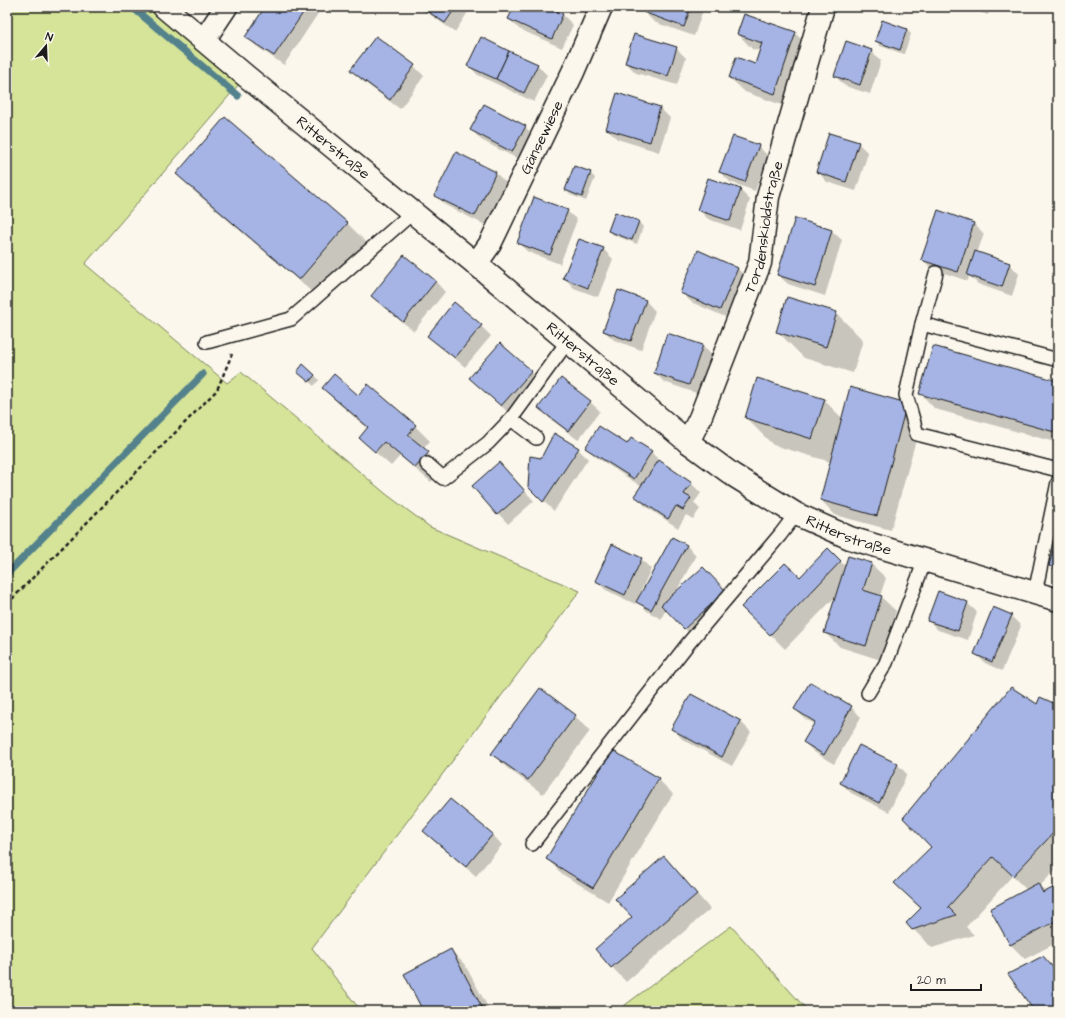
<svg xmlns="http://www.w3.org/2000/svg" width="1065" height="1018" viewBox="0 0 1065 1018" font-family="'Architects Daughter',sans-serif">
  <rect width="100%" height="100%" fill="#fbf7ec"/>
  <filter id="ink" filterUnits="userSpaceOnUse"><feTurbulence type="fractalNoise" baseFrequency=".025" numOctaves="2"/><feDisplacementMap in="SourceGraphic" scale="8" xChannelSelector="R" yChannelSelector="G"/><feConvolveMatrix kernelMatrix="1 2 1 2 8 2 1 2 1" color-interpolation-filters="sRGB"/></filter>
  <g filter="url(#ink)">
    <g fill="#d5e498" stroke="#78805a">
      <polygon points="7,7 164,7 246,76 85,264 227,383 241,372 386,494 430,527 580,591 312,948 361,1011 7,1011"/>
      <polygon points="731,926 808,1011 617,1011"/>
    </g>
    <g fill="#0003">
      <polygon points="266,7 314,7 319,12 284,65 256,46 246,36"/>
      <polygon points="419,7 463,7 468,12 455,32"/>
      <polygon points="515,7 545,7 563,15 573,25 562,48 519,29 509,19"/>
      <polygon points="646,7 704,7 694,36 654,22 644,12"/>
      <polygon points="965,7 991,7 988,15"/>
      <polygon points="907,30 911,34 904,54 880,46 876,41"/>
      <polygon points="795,33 810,48 790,108 745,92 730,78 756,65 760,51 752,49 738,34"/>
      <polygon points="376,37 414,66 424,76 400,109 361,80 352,70"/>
      <polygon points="676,48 686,58 677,85 636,73 626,63"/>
      <polygon points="871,51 881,61 870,94 845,86 835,76"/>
      <polygon points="468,65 537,65 547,75 534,102 478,75"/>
      <polygon points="618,95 660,108 670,118 659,152 617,139 608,129"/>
      <polygon points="225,118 348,224 367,243 319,298 196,193 177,174"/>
      <polygon points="525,127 535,136 522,161 481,140 472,130"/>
      <polygon points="858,143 868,153 856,191 827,182 818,172"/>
      <polygon points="758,146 768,156 755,191 730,182 720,172"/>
      <polygon points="457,154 496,173 506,183 485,225 445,205 436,195"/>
      <polygon points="590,173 595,178 586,201 571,195 566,190"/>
      <polygon points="740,190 750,200 740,230 708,219 698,209"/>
      <polygon points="567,211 577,220 560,264 528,252 518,243"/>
      <polygon points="939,212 974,224 984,234 977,253 1009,264 1019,274 1012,296 978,284 969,276 968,281 932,269 923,260"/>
      <polygon points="615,214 639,222 643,227 637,244 614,235 609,231"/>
      <polygon points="795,219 832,231 842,240 825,296 788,284 778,275"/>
      <polygon points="603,249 613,259 598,297 574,288 564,278"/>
      <polygon points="404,257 436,282 445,292 414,331 382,306 373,296"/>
      <polygon points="737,268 747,278 730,319 691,302 681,292"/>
      <polygon points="646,301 655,311 641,350 614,340 604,331"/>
      <polygon points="454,304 481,326 491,336 465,367 438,345 428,336"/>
      <polygon points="836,313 863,340 853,373 804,358 777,331"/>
      <polygon points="500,344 541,382 511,415 470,378"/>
      <polygon points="702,345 712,355 699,394 664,382 655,373"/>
      <polygon points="315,375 319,380 314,386 303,376"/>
      <polygon points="1058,382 1058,443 935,409 921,394"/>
      <polygon points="368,385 415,426 430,441 423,449 443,468 431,482 400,456 391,466 375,452 360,438 368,429 338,403 323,388 358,396"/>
      <polygon points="824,400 843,419 907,404 922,418 891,530 835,515 821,500 831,462 773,445 746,418"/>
      <polygon points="590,402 600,411 578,440 549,418 540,408"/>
      <polygon points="554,435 578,449 588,459 554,511 539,497 541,459"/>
      <polygon points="627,445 651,452 661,462 691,483 701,493 694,503 700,509 693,519 686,515 678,528 645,506 636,496 642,487 596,457 586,447"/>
      <polygon points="509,473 534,501 508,524 473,486"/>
      <polygon points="1058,535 1058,574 1050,566"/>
      <polygon points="686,545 696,555 676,592 713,578 735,602 694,638 666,609 661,619 647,611 637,600 635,604 606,590 596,581 641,559 651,569 639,595 640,596"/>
      <polygon points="828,550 846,567 871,564 886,578 880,596 896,611 881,660 840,647 825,633 837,595 785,649 743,607 800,578"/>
      <polygon points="967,603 977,612 968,640 938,630 929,621"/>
      <polygon points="1011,616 1021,626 1002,671 985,663 975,654"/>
      <polygon points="540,690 575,716 590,731 543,794 507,768 493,754"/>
      <polygon points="691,695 741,722 751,732 732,766 682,739 673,729"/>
      <polygon points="1037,706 1058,706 1058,867 1040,886 1046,892 1058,886 1058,942 1025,959 1010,944 1027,890 1012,876 966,927 974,935 932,948 907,923 921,909 895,883 932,847"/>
      <polygon points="851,707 861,717 834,764 814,752 804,742 815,724 805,719 795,709"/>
      <polygon points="612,752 658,779 673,794 608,902 562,874 547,859"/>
      <polygon points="897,764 907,774 889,812 851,793 841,783"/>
      <polygon points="450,800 493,835 502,845 476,876 434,841 424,831"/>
      <polygon points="664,858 678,872 710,909 626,982 612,967 596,949 633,917"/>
      <polygon points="451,950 465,965 490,1011 425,1011"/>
      <polygon points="1043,957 1058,971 1058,1011 1035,1011"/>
    </g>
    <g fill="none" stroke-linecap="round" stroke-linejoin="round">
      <g stroke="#53818c" stroke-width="7">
        <polyline points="132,7 238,96"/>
        <polyline points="7,574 203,374"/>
      </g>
    </g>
    <g fill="#a5b4e4" stroke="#1c1c1c">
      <polygon points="265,7 307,7 274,56 245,37"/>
      <polygon points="421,7 456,7 445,23"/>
      <polygon points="514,7 548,7 563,14 552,39 508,19"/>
      <polygon points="645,7 691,7 684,27 643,12"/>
      <polygon points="744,14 796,32 775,94 729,78 736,57 755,64 762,43 737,34"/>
      <polygon points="882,20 907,29 900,50 875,41"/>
      <polygon points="634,34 677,47 668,76 625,63"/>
      <polygon points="376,36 415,65 390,100 350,70"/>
      <polygon points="481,37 509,51 496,79 467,66"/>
      <polygon points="846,41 872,50 860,85 834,76"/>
      <polygon points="509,51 538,64 524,93 496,79"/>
      <polygon points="617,93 660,107 650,142 606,129"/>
      <polygon points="484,104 526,126 512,152 470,130"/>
      <polygon points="225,117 348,223 299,280 176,174"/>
      <polygon points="829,133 859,142 846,182 816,172"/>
      <polygon points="733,136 759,145 745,182 719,172"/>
      <polygon points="456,152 496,172 475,216 434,196"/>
      <polygon points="574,166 591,172 582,197 565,190"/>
      <polygon points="708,178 741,189 730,221 697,210"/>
      <polygon points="534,197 568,210 550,255 517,243"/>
      <polygon points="938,210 974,223 958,272 921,260"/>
      <polygon points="615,212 639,221 632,240 608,231"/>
      <polygon points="795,218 832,230 815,287 777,275"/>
      <polygon points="579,239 604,248 588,288 563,278"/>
      <polygon points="698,250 738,268 720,310 680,293"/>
      <polygon points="975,251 1010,263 1002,287 967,275"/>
      <polygon points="404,255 436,281 403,322 371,296"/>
      <polygon points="618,290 646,300 631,341 603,331"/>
      <polygon points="787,297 837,312 826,347 776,332"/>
      <polygon points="454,302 482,325 455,358 427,336"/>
      <polygon points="667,333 703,345 689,385 654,373"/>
      <polygon points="500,343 532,371 501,406 469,378"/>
      <polygon points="933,346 1058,381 1058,433 919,394"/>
      <polygon points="303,364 315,375 309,382 297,372"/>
      <polygon points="334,374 358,395 368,384 416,425 408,435 429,452 415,468 384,442 375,452 359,438 368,427 322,388"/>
      <polygon points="561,378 591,401 568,431 538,408"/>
      <polygon points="757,378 825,399 812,439 745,418"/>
      <polygon points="850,387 907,403 877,516 820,500"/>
      <polygon points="599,426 627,444 631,438 652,451 634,479 585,448"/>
      <polygon points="554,433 579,448 543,502 528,487 530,456 541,458"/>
      <polygon points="659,460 692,483 684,494 691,498 683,510 676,506 668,519 634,496"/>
      <polygon points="499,462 525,491 497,515 472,486"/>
      <polygon points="1058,531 1058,568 1049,566"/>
      <polygon points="672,537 687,545 651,610 636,602"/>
      <polygon points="612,544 642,558 625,595 595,581"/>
      <polygon points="828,548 841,561 770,635 741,607 785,563 800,577"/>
      <polygon points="848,556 872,563 863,590 882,596 866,646 824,633"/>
      <polygon points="703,567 726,591 684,629 661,605"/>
      <polygon points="938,591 968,602 958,631 927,621"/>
      <polygon points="993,607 1012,615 992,662 974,654"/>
      <polygon points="810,682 852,706 824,755 803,742 815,722 794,709"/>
      <polygon points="1011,687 1037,704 1040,697 1058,705 1058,828 1013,876 993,857 948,907 956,915 912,930 906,923 921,908 894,883 931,847 903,818"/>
      <polygon points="540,688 576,715 528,780 491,754"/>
      <polygon points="691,694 741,721 722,757 671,729"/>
      <polygon points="859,745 898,764 879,803 840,783"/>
      <polygon points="612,750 659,778 593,888 546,859"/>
      <polygon points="450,799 493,834 466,867 423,831"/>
      <polygon points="664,856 697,894 611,968 595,949 632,917 615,899"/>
      <polygon points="1038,883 1043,893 1058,885 1058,920 1010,945 990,909"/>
      <polygon points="451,949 484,1011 423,1011 404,974"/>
      <polygon points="1043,956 1058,973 1058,1011 1034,1011 1008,974"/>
    </g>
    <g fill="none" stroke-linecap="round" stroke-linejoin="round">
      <g stroke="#1c1c1c" stroke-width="16">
        <g id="lane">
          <polyline points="922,324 936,273"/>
          <polyline points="207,342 291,319 412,213"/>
          <polyline points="1058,360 922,324 906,395 917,434 1058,470"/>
          <polyline points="511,419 536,438"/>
          <polyline points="427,464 443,478 488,443 511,419 568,341"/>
          <polyline points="1035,593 1058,482"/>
          <polyline points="868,693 886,663 925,560"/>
          <polyline points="532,844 687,645 780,535 796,514"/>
        </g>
      </g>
      <g stroke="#1c1c1c" stroke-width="25">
        <g id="street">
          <path id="s1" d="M 164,7 L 246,76 L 476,264 L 688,442 L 733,475 L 796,514 L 850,538 L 1058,600"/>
          <polyline points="204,40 226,7"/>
          <path id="s2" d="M 476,264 L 490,244 L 573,72 L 601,7"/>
          <path id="s3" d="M 688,442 L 700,418 L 760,263 L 768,197 L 823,7"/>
        </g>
      </g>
      <polyline stroke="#1c1c1c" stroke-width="2.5" stroke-dasharray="4 3" stroke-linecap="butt" points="7,604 217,390 232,354"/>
      <use href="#lane" stroke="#fbf7ec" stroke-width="13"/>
      <use href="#street" stroke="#fbf7ec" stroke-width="22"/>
    </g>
  </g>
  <g text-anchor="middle" stroke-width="3" stroke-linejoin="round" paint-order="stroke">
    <g font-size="15" fill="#1c1c1c" stroke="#fbf7ec">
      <text dy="5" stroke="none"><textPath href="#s2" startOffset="143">Gänsewiese</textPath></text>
      <text dy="5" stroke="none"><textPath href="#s1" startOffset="220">Ritterstraße</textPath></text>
      <text dy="5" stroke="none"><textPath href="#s3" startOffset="229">Tordenskioldstraße</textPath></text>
      <text dy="5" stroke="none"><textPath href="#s1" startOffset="544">Ritterstraße</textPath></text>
      <text dy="5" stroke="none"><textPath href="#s1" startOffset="868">Ritterstraße</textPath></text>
    </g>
  </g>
  <rect width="1065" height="1018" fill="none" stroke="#fbf7ec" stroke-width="24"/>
  <rect x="12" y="12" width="1041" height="994" fill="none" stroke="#1c1c1c" stroke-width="1.5" filter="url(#ink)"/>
  <g transform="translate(46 46) rotate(19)" stroke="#fbf7ec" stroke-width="3" paint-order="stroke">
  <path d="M0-3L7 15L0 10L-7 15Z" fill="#1c1c1c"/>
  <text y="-6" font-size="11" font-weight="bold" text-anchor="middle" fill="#1c1c1c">N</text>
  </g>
  <path d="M911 984v6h70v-6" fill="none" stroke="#1c1c1c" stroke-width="2"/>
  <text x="917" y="984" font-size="12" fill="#1c1c1c" stroke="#fbf7ec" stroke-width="3" paint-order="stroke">20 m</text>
</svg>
